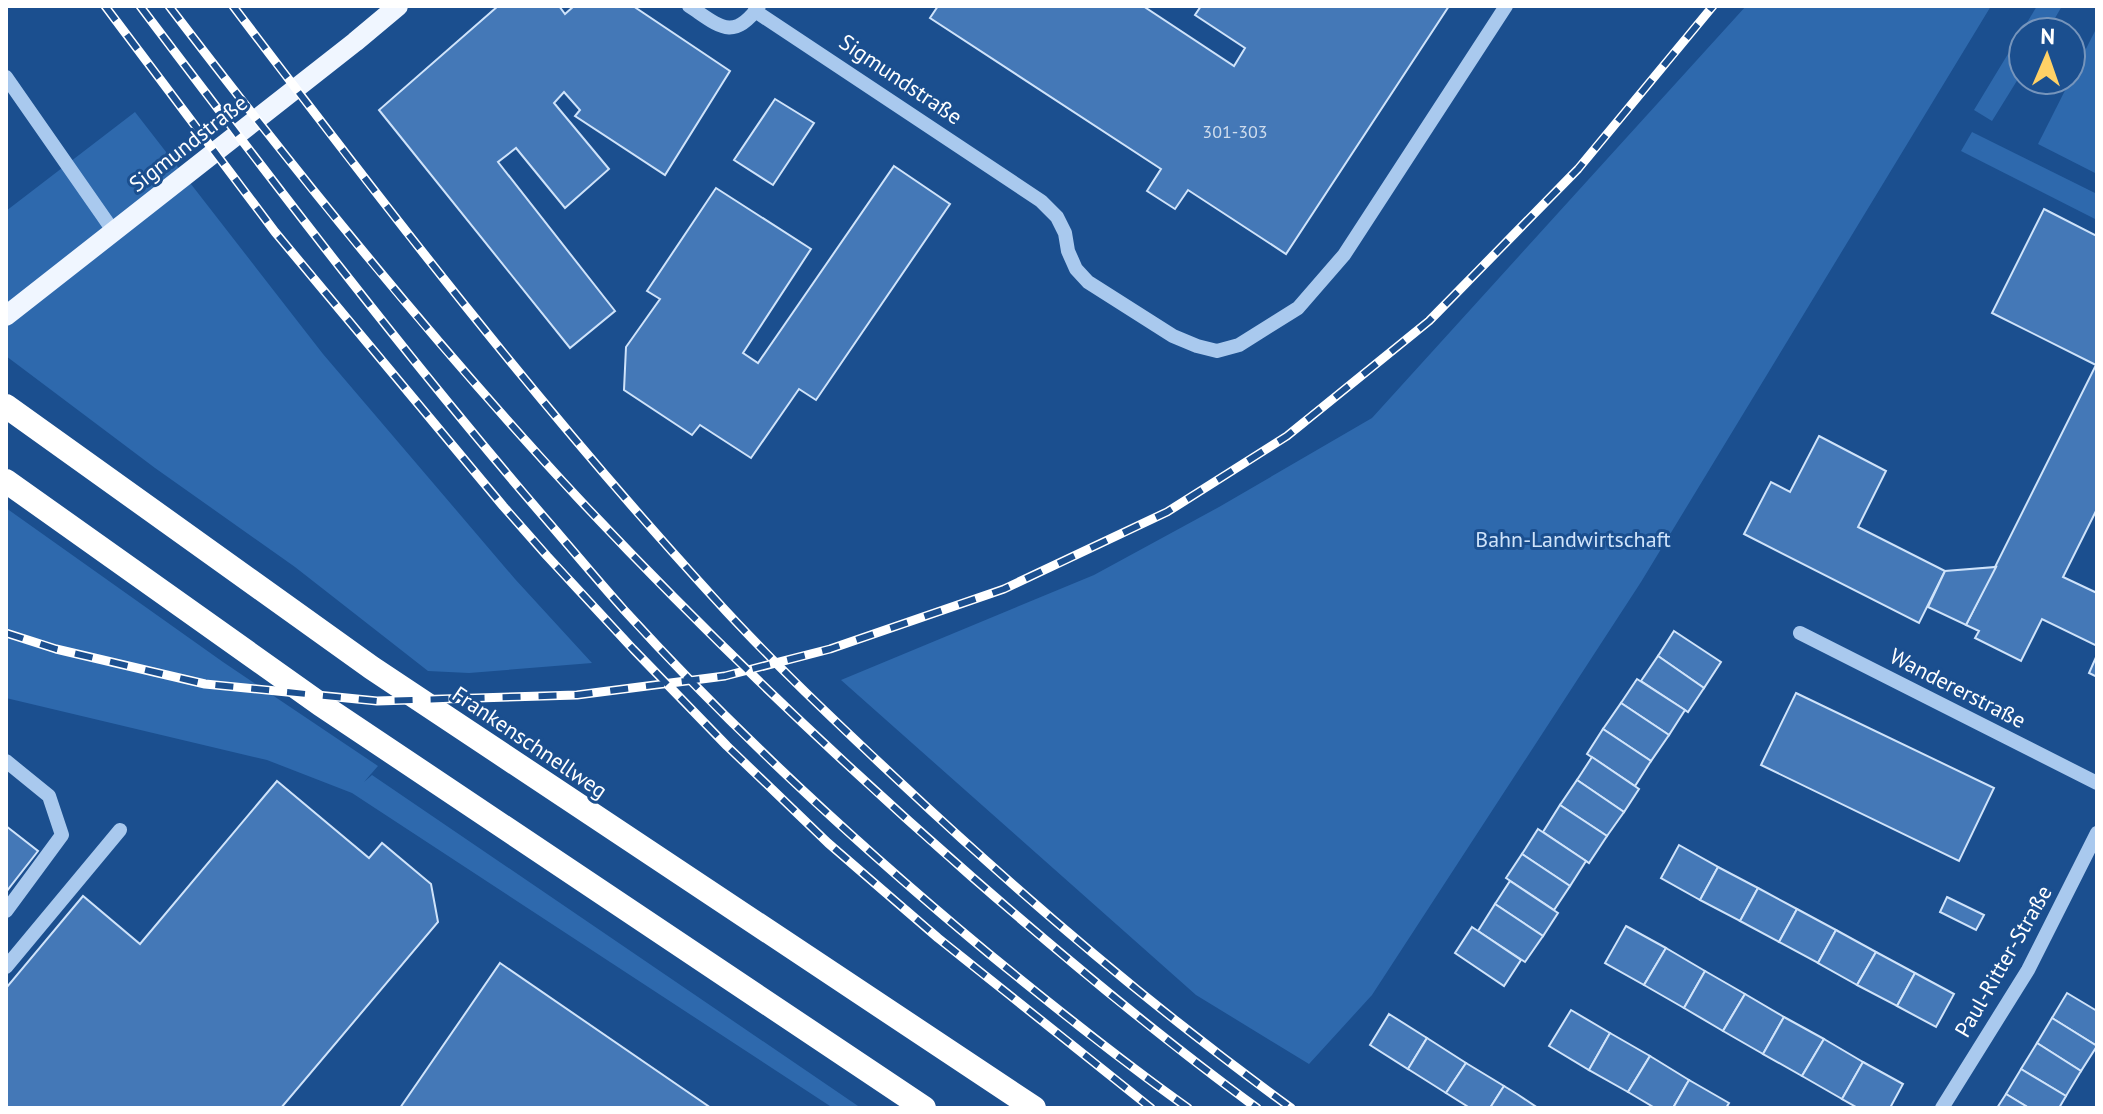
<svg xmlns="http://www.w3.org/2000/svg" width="2103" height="1114" viewBox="0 0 2103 1114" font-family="'PT Sans',sans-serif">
  <rect width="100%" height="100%" fill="#1b4f8f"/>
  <g fill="#2e69ad">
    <polygon points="1746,6 1991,6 1641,582 1372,995 1309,1064 1196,995 841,680 1094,575 1219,507 1372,418"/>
    <polygon points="2037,6 2062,6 2047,32 2023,32 2023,71 1992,121 1974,110"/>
    <polygon points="2096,29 2097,30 2097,174 2038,144"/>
    <polygon points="135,112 323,354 515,579 592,663 469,673 428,671 295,567 155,468 6,356 6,211"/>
    <polygon points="1972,132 2097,194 2097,220 1961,151"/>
    <polygon points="6,508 223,662 378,766 364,782 372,775 861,1108 833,1108 352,793 267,760 6,698"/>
  </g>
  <g fill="#4478b7" stroke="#cfe3fa" stroke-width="2">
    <polygon points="498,6 559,6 565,14 574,6 633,6 730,71 665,175 575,116 580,110 564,92 554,103 609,169 565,208 516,148 498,162 615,311 570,348 379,110"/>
    <polygon points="938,6 1143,6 1234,66 1245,48 1195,15 1201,6 1449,6 1286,254 1188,190 1175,209 1147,191 1161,169 930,18"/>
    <polygon points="775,99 814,123 773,185 734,160"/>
    <polygon points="894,166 950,204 816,400 799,389 751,458 700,425 692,435 624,390 626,347 660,299 647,291 716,188 811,249 743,353 758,363"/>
    <polygon points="2044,209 2097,236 2097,509 2063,577 2097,593 2097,646 2042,619 2021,661 1975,638 1979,631 1966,625 2096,365 1992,313"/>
    <polygon points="1819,436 1886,471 1858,527 1945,571 1919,623 1744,534 1771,482 1790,492"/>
    <polygon points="1996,567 1966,625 1928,607 1945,571"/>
    <polygon points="1674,631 1721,662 1704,688 1658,656"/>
    <polygon points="2097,655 2097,677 2089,673"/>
    <polygon points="1658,656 1704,688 1688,712 1641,681"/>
    <polygon points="1637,679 1685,710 1669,735 1621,703"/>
    <polygon points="1796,693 1994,788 1959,861 1761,765"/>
    <polygon points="1621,703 1669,735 1651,761 1603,729"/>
    <polygon points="1603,729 1651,761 1635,786 1587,754"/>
    <polygon points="1592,757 1639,789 1624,812 1577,780"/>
    <polygon points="1577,780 1624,812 1607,836 1560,805"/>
    <polygon points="277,781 369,858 382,843 431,884 438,922 281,1108 6,1108 6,988 83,896 140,944"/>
    <polygon points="1560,805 1607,836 1589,863 1543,832"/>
    <polygon points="6,826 38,851 6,892"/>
    <polygon points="1538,829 1586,861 1570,886 1522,854"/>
    <polygon points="1679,845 1718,867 1700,900 1661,878"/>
    <polygon points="1522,854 1570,886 1554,910 1506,878"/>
    <polygon points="1718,867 1758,888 1740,921 1700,900"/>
    <polygon points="1510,881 1558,913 1543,936 1495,904"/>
    <polygon points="1758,888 1797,909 1779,942 1740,921"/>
    <polygon points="1947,897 1984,915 1976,930 1940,912"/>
    <polygon points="1495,904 1543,936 1525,962 1478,931"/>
    <polygon points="1797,909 1836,930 1818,963 1779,942"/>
    <polygon points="1626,926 1666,948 1644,985 1605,963"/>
    <polygon points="1472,927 1521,960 1504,986 1455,953"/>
    <polygon points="1836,930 1876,952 1857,985 1818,963"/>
    <polygon points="1666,948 1705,971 1684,1008 1644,985"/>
    <polygon points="1876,952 1915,973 1897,1006 1857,985"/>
    <polygon points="500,963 711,1108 400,1108"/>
    <polygon points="1705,971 1745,994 1723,1031 1684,1008"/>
    <polygon points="1915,973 1954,994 1936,1027 1897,1006"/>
    <polygon points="2067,993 2097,1011 2097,1046 2052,1018"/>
    <polygon points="1745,994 1784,1017 1763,1054 1723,1031"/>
    <polygon points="1571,1010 1610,1033 1589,1070 1549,1046"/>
    <polygon points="1389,1014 1427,1038 1408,1069 1370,1045"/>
    <polygon points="1784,1017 1824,1039 1802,1076 1763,1054"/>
    <polygon points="2052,1018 2097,1046 2081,1071 2037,1043"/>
    <polygon points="1610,1033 1650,1056 1628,1092 1589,1070"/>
    <polygon points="1427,1038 1466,1063 1446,1093 1408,1069"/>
    <polygon points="1824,1039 1863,1062 1842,1099 1802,1076"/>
    <polygon points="2037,1043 2081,1071 2066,1096 2021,1069"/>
    <polygon points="1650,1056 1689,1080 1673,1108 1655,1108 1628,1092"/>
    <polygon points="1863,1062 1903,1084 1890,1108 1858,1108 1842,1099"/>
    <polygon points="1466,1063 1504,1086 1490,1108 1470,1108 1446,1093"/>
    <polygon points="2021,1069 2066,1096 2059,1108 2029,1108 2006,1094"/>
    <polygon points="1689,1080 1729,1103 1726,1108 1673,1108"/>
    <polygon points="1504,1086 1517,1094 1538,1108 1490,1108"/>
    <polygon points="2006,1094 2029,1108 1997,1108"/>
  </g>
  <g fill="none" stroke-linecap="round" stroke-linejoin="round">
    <g stroke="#a9c9ee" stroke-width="14">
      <path d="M 689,6 C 718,25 733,43 759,6"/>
      <polyline points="755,11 1041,201 1057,217 1065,233 1068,251 1076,269 1088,282 1173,336 1197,346 1217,351 1239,345 1298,308 1344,255 1506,6"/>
      <polyline points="6,77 114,232"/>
      <polyline points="1800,633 2097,783"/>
      <polyline points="6,761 49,796 62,835 6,911"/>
      <polyline points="6,967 120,830"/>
      <polyline points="1942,1108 2028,970 2097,833"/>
    </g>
    <polyline stroke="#f0f6ff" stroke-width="20" points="6,316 355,42 398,6"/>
    <g stroke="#fff" stroke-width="24">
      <polyline points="6,406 372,668 1034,1108"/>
      <polyline points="6,481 320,704 924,1108"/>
    </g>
    <g stroke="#fff" stroke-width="9">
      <g id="rail">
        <polyline points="105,6 275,232 503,506 547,556 633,649 727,746 828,843 938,938 1151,1108"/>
        <path d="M 140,6 C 273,182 406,357 550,524 C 575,553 599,582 625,611 C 737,734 859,846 988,953 C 1053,1006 1119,1059 1188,1108"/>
        <path d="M 169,6 C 298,175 433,342 578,498 C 703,631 835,757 972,877 C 1064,957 1158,1036 1257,1108"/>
        <path d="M 233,6 C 387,209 542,410 714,598 C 772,662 837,723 900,782 C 1024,898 1153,1008 1291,1108"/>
        <polyline points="6,633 56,649 205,684 377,701 577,695 725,676 830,649 1004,589 1167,512 1287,436 1429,321 1578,169 1713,6"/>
      </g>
    </g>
    <use href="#rail" stroke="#1b4f8f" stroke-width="6" stroke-dasharray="18" stroke-linecap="butt"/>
  </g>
  <g text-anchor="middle" stroke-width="6" stroke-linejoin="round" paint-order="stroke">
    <g font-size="18" fill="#d0dded">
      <text x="1235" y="138">301-303</text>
    </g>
    <g font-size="22" fill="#fff" stroke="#1b4f8f">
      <text transform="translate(901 79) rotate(34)" y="8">Sigmundstraße</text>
      <text transform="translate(188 143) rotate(-38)" y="8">Sigmundstraße</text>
      <text transform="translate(1958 688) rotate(27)" y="8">Wandererstraße</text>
      <text transform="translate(530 742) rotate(34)" y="8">Frankenschnellweg</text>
      <text transform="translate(2003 961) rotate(-60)" y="8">Paul-Ritter-Straße</text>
    </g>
    <g font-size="22" fill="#cfe3fa" stroke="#1b4f8f">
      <text x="1573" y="547">Bahn-Landwirtschaft</text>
    </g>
  </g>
  <rect width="2103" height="1114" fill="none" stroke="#ffffff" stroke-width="16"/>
  <g transform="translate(2047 56) rotate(2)"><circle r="38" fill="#1b4f8f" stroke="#7695bc" stroke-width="2"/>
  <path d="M0-6L14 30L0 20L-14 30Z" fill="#ffd166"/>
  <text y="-12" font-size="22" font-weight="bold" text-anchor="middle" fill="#ffffff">N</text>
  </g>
</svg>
